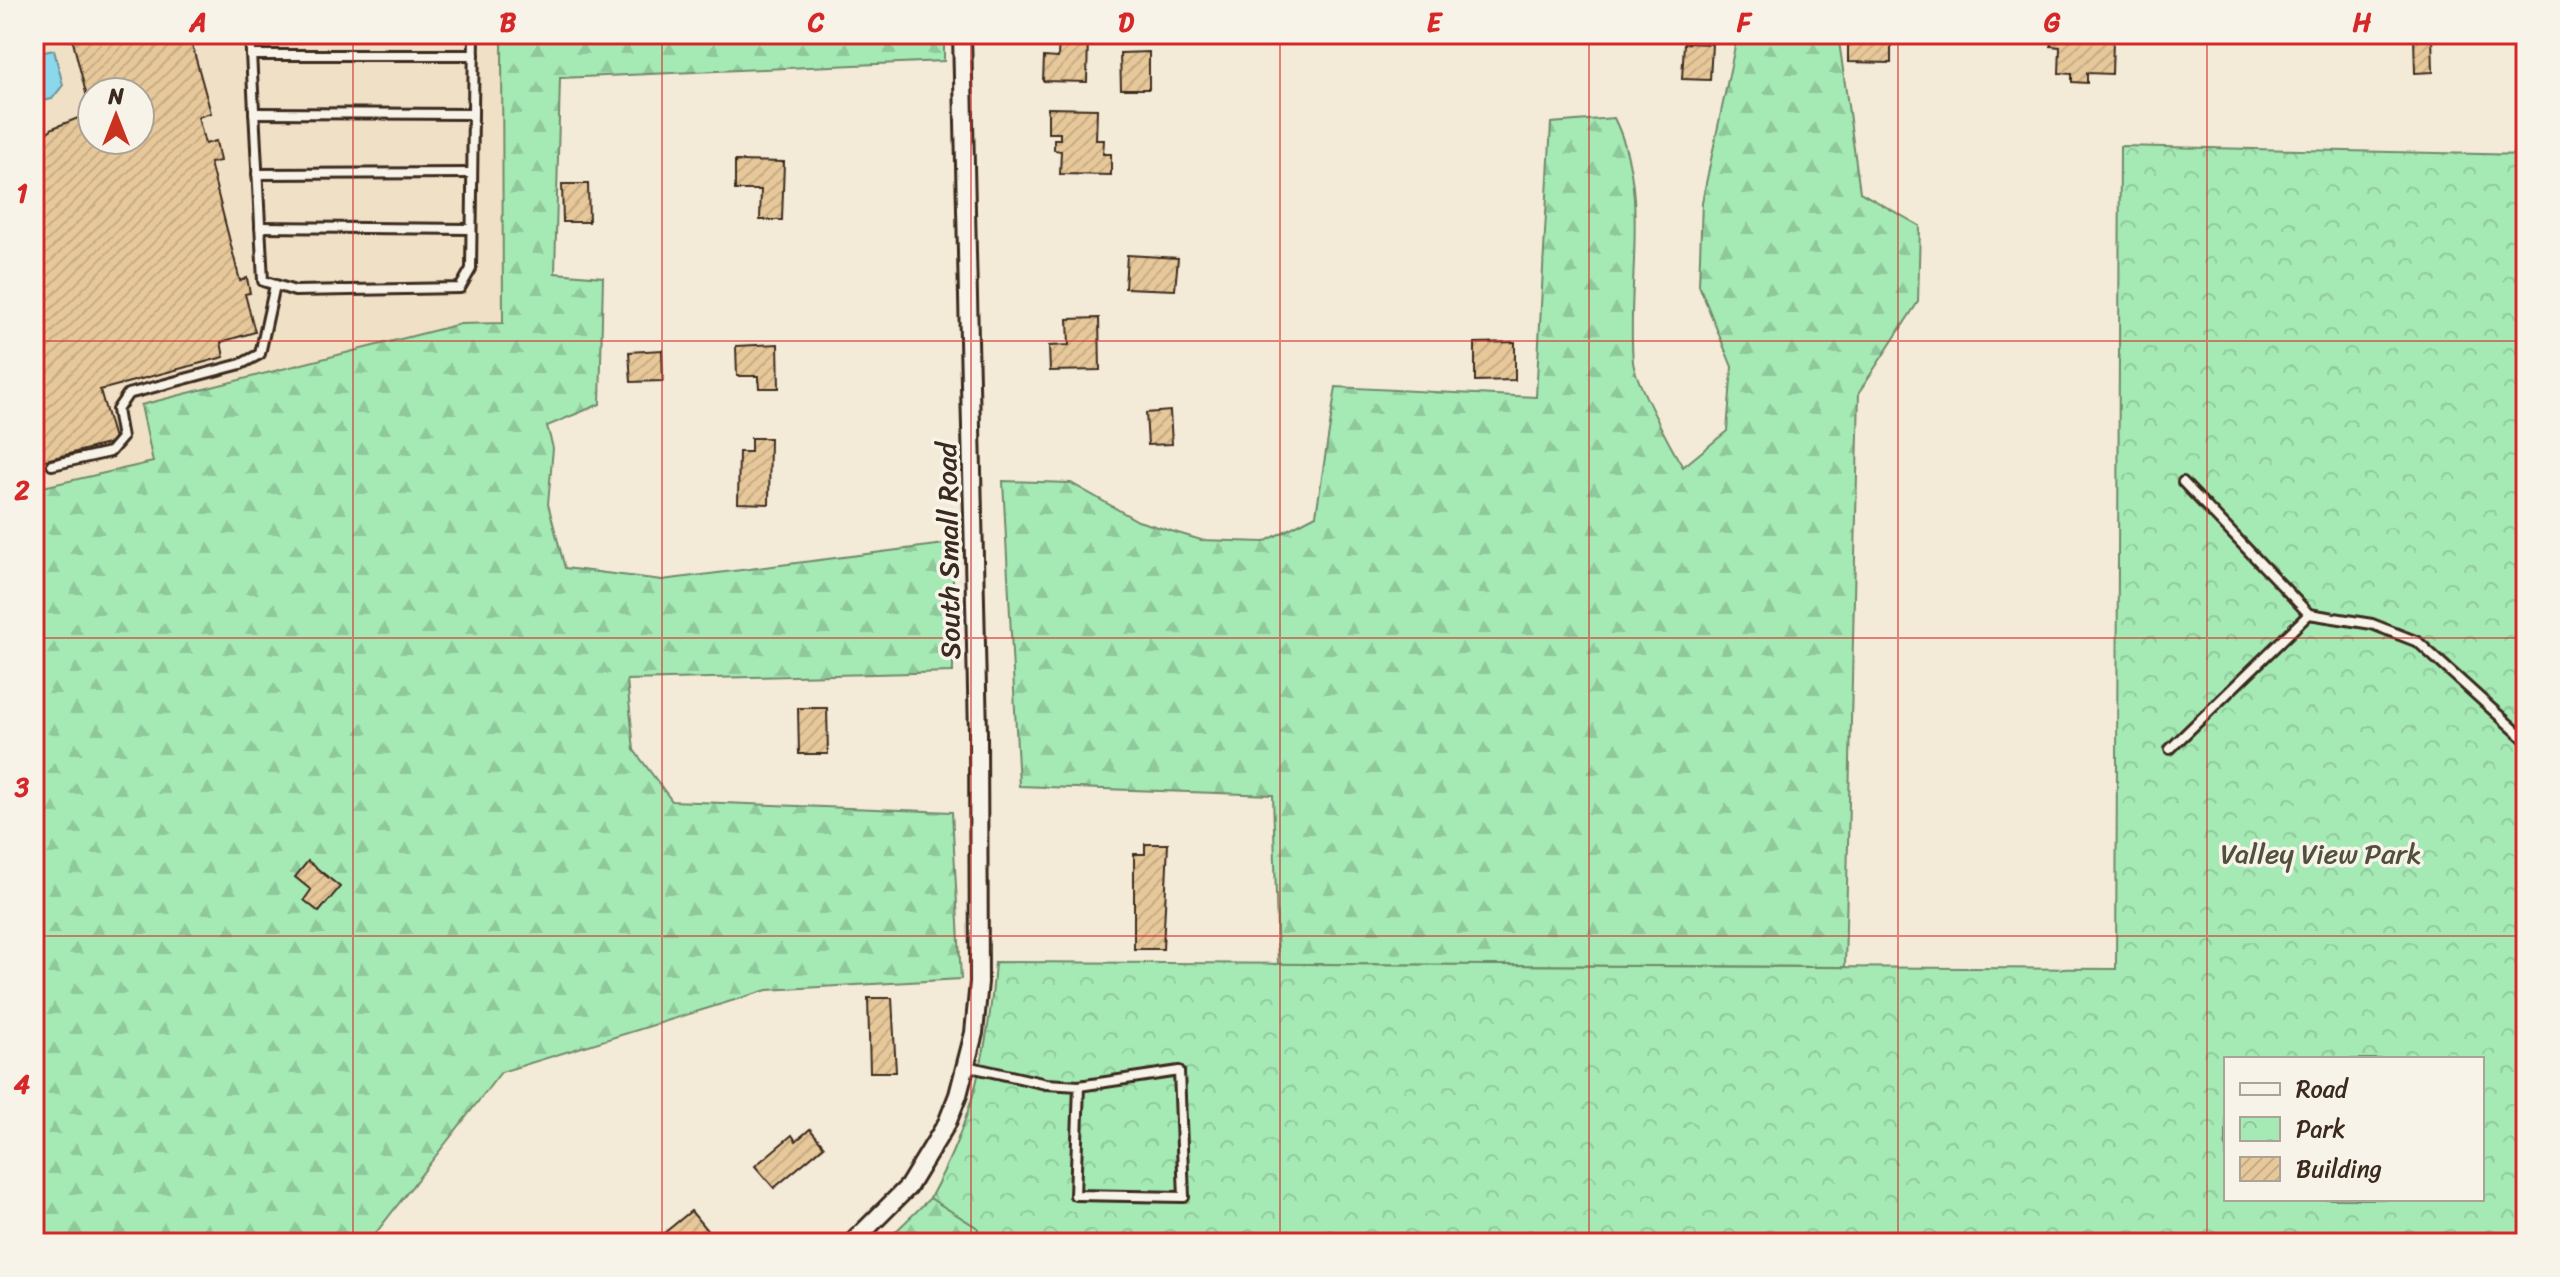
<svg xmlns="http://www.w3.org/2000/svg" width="2560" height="1277" viewBox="0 0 2560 1277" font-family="Sriracha,sans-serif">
  <defs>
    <pattern id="forest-firs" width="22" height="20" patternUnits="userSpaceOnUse" patternTransform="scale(2)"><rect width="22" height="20" fill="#a5eab5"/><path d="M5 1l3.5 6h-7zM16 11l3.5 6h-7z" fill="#8fc99b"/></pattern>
    <pattern id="park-crowns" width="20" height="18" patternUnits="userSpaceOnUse" patternTransform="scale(2)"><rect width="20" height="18" fill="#a5eab5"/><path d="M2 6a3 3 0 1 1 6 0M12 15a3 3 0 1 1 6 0" fill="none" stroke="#8fc99b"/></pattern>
    <pattern id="building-hatch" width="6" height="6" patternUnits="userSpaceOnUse" patternTransform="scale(2)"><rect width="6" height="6" fill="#e7c89a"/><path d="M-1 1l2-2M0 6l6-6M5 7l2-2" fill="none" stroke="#c7ac84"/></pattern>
  </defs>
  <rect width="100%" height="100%" fill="#f4ead8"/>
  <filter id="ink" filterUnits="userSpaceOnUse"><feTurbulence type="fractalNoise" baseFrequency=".0125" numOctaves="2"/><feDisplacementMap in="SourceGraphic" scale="16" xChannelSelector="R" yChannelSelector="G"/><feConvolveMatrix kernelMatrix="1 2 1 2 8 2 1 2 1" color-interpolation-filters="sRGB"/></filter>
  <g filter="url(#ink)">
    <path fill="#f0e0c5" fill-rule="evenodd" d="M 34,34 L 502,34 L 503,323 L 460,324 L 141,406 L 154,462 L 34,489 ZM 92,92 L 140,92 L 140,140 L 92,140 Z"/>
    <g fill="url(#forest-firs)" stroke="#708a6a" stroke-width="2">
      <polygon points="502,34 944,34 944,61 560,78 555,273 603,277 600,404 547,426 553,448 548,504 565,568 662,580 953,543 953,672 627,680 634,750 672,801 952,812 961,979 767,990 501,1072 368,1243 34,1243 34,489 153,462 141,405 460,324 503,323"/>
      <path d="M 1838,34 L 1860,192 L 1920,226 L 1918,302 L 1859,392 L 1845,967 L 1278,964 L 1273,795 L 1019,786 L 1003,481 L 1071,483 L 1138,521 L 1201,540 L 1264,542 L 1316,515 L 1336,387 L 1536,397 L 1551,123 L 1614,118 C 1651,192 1626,283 1633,362 C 1635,380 1672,450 1683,467 L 1727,431 L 1732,367 L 1699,285 L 1702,202 L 1737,37 Z"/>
      <polygon points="930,1198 978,1228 978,1243 884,1243"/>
    </g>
    <path fill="url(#park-crowns)" stroke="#708a6a" stroke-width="2" fill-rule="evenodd" d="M 2120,146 L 2526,155 L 2526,1243 L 978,1243 L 978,1228 L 930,1198 C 972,1121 989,1050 995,962 L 2116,969 ZM 2226,1059 L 2482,1059 L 2482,1199 L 2226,1199 Z"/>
    <polygon fill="#8bd7eb" stroke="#6b9299" stroke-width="2" points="54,50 63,85 52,99 34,103 34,54"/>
    <g fill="url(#building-hatch)" stroke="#3b2a1e" stroke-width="2" fill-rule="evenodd">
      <path d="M 71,34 L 189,34 L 211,113 L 198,117 L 205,144 L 216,141 L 220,161 L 210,163 L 240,281 L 247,278 L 250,293 L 245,294 L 255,332 L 221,342 L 224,357 L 100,390 L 115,442 L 34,463 L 34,142 L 53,128 L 91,113 ZM 92,92 L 140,92 L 140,140 L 92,140 Z"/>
      <polygon points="1059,34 1088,34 1087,82 1043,81 1044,57 1058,58"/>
      <polygon points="1848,34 1891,34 1891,63 1848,62"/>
      <polygon points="2052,34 2085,34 2085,39 2113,40 2112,74 2087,73 2087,83 2072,82 2072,74 2059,73 2060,47 2051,46"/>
      <polygon points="2432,36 2433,72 2415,73 2414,37"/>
      <polygon points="1684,43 1712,44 1710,80 1682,79"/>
      <polygon points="1149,52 1149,89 1121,89 1120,53"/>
      <polygon points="1048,108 1097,109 1096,140 1104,140 1103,154 1111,154 1111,175 1060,174 1061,151 1054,150 1054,139 1060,139 1060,133 1048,133"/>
      <polygon points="735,161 784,162 782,220 760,220 761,190 735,190"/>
      <polygon points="562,184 588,184 589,222 563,222"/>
      <polygon points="1127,255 1178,258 1175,290 1125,288"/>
      <polygon points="1099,318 1100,370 1050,371 1049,346 1069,345 1068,319"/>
      <polygon points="1515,342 1515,380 1475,381 1475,343"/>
      <polygon points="778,344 779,388 759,388 758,376 737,376 736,346"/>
      <polygon points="662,350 663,381 631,382 629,352"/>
      <polygon points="1170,411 1172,444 1148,445 1146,413"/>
      <polygon points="751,438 770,438 769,504 738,503 739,452 751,452"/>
      <polygon points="798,708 827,708 828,754 799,754"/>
      <polygon points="1145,844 1168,844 1163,949 1134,949 1134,854 1145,854"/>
      <polygon points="308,861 340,887 319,912 304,900 311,890 295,877"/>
      <polygon points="868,998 892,998 896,1072 870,1072"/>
      <polygon points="810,1129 824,1146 774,1188 755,1166 792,1135 796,1141"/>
      <polygon points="691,1211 710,1234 699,1243 652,1243"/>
    </g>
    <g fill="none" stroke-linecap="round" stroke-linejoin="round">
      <g stroke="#3b2a1e" stroke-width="14">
        <g id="lane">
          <polyline points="250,34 263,281 295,291 460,288 471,269 474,34"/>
          <polyline points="251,55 474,55"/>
          <polyline points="254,113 473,114"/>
          <polyline points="257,174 472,173"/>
          <polyline points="260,227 471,229"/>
          <polyline points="52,465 110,452 122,438 117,410 128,394 241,364 260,354 275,285"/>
          <polyline points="2183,482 2309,614 2372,624 2418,642 2526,740"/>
          <polyline points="2170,749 2309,614"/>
          <polyline points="966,1066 1046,1084 1079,1086 1179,1071 1184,1197 1075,1195 1079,1086"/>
        </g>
      </g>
      <g stroke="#3b2a1e" stroke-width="22">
        <polyline id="street" points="852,1243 908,1187 947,1123 958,1095 974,1033 979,982 978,733 962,34"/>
      </g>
      <use href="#lane" stroke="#f7f3e8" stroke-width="8"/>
      <use href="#street" stroke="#f7f3e8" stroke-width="16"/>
    </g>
  </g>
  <path fill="none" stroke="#d62828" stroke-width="2" stroke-opacity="0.55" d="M 353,34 L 353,1243M 662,34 L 662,1243M 971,34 L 971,1243M 1280,34 L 1280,1243M 1589,34 L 1589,1243M 1898,34 L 1898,1243M 2207,34 L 2207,1243M 34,341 L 2526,341M 34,638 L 2526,638M 34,936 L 2526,936"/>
  <g text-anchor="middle" stroke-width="7" stroke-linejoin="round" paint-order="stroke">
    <g font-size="28" fill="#3b2a1e" stroke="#f7f3e8">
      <text transform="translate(948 551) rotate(-91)" y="10">South Small Road</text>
    </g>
    <g font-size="28" fill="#50503c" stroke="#f7f3e8">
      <text x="2321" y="863">Valley View Park</text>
    </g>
  </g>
  <rect width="2560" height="1277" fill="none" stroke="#f7f3e8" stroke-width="88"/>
  <rect x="2224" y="1057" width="260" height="144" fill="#f7f3e8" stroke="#aca397" stroke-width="2"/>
  <rect x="2240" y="1083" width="40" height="12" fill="#f7f3e8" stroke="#aca397" stroke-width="2"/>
  <text x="2296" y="1097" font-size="24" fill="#3b2a1e">Road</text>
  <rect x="2240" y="1117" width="40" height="24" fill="url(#park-crowns)" stroke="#aca397" stroke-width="2"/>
  <text x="2296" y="1137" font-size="24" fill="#3b2a1e">Park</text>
  <rect x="2240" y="1157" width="40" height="24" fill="url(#building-hatch)" stroke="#aca397" stroke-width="2"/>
  <text x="2296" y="1177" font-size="24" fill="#3b2a1e">Building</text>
  <g transform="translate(116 116)"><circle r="38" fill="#f7f3e8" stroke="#aca397" stroke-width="2"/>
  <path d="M0-6L14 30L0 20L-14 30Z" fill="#c8321e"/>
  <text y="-12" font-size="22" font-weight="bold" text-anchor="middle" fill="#3b2a1e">N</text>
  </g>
  <rect x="44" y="44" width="2472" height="1189" fill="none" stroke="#d62828" stroke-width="3"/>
  <g font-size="26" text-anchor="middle" font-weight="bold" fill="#d62828">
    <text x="198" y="31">A</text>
    <text x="508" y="31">B</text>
    <text x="816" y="31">C</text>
    <text x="1126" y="31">D</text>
    <text x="1434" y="31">E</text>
    <text x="1744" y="31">F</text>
    <text x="2052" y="31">G</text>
    <text x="2362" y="31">H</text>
    <text x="22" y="202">1</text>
    <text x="22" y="499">2</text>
    <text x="22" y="796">3</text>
    <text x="22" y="1093">4</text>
  </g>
</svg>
